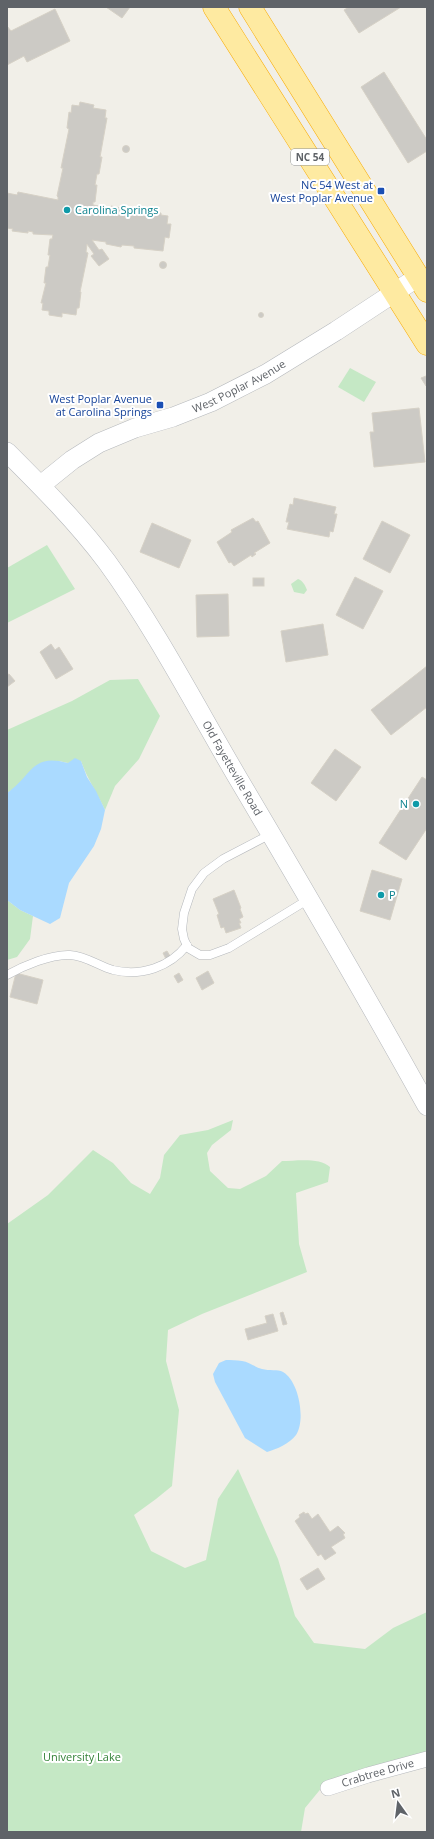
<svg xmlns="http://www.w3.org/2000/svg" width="434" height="1839" viewBox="0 0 434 1839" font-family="'Open Sans',sans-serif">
  <rect width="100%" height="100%" fill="#f1efe8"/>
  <g fill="#c5e8c5">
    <polygon points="350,368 376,382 364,402 338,387"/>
    <polygon points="47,545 75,589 7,623 7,568"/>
    <path d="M 298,579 C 303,581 305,585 307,590 L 304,594 L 294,592 L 291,584 Z"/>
    <path d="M 138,679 L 160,716 L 139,759 L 115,786 L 105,810 C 97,793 87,778 81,761 L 68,763 L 59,761 L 7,793 L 7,730 L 72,701 L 110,680 Z"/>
    <polygon points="7,900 20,910 33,916 30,939 17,957 7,960"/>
    <path d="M 233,1120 L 231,1130 L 212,1145 L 207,1153 L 210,1171 L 228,1188 L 240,1189 L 266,1176 L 282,1161 C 295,1161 320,1157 330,1167 L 328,1182 L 296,1193 L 299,1244 L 307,1272 L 202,1314 L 168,1330 L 166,1361 L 179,1410 L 172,1486 L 156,1499 L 134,1515 L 151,1551 L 185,1568 L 206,1560 L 218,1499 L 238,1469 L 278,1559 L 295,1616 L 314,1643 L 365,1649 L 393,1628 L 427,1612 L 427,1753 L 328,1780 L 305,1808 L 301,1832 L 7,1832 L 7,1224 L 48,1195 L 93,1150 L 113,1163 L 131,1183 L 150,1194 L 160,1178 L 164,1155 L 180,1135 L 208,1130 Z"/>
  </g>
  <g fill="#aadaff">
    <path d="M 75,758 L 81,761 L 87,777 L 96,791 L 105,810 L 101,829 L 94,846 L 69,883 L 60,918 L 50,924 L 20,910 L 7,900 L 7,793 C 33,775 31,753 68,763 Z"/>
    <path d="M 226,1360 C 231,1360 237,1360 242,1361 C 249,1362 255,1367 262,1369 C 269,1371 278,1369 283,1372 C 299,1381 306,1420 296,1435 C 289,1444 277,1449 267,1452 L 245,1438 L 215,1382 L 213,1374 L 219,1363 Z"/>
  </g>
  <g fill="#cccac5" stroke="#d6d1c6">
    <polygon points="106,7 130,7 122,18"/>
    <polygon points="349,7 401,7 359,33 344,10"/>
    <polygon points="55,9 70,41 27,62 24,56 7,65 7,26 11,31"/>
    <polygon points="384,72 427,140 427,151 408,163 361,87"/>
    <polygon points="80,102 94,105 93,108 106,110 105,118 107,118 100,157 102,157 99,174 97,174 95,185 97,185 95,202 93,202 93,205 111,208 111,206 144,213 145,211 161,213 161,215 168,216 167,224 171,224 169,238 165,237 163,251 134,248 134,246 122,245 121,247 106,244 106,242 92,240 99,250 102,249 109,259 99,266 91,256 94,254 87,244 86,252 88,253 80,292 81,292 79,308 77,308 76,315 62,313 62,317 49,315 49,311 42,310 43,303 41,303 46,283 44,283 46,267 48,267 50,255 48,255 50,239 52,239 53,235 33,234 33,232 28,231 28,233 12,231 13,229 7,228 7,193 17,195 18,192 58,200 58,197 57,196 63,168 61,168 69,129 67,128 69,112 71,113 72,105 79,106"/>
    <circle cx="126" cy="149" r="3.5"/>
    <circle cx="163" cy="265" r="3.5"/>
    <circle cx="261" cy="315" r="2.5"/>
    <polygon points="426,376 427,378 426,386 421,378"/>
    <polygon points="419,408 425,462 374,467 370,432 374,432 372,413"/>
    <polygon points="294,498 336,507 334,514 337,514 333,532 330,531 329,537 287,529 289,522 286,522 290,504 293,505"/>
    <polygon points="253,518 256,522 258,521 270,543 254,553 256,554 252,557 251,555 234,566 231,562 229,563 217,542 232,532 231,530"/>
    <polygon points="382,521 410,535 390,573 363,559"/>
    <polygon points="152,523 191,540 179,568 140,552"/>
    <polygon points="355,577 383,591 363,629 336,615"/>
    <rect x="253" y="578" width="11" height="8"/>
    <polygon points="228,594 229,636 197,637 196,595"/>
    <polygon points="323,624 328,655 286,662 281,631"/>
    <polygon points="51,644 55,650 59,647 73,669 56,679 40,652"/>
    <polygon points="427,666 427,707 391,735 371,710"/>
    <polygon points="9,674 15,681 7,687 7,675"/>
    <polygon points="335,749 361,767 336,801 311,783"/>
    <polygon points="422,777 427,780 427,828 406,860 379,843"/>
    <polygon points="372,870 402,879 390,920 360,911"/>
    <polygon points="234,890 241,908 240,909 243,917 239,919 241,923 239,923 241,928 226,933 224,927 221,928 217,915 219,914 213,899"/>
    <polygon points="167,951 170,956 166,959 163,953"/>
    <polygon points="208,971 214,983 202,990 196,978"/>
    <polygon points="16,973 43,980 37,1004 10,997"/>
    <polygon points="179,973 183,980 178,983 174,976"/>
    <polygon points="283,1312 287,1324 283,1325 280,1313"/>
    <polygon points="273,1314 278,1331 248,1340 245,1329 267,1323 265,1316"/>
    <polygon points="304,1512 305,1514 308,1513 312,1519 318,1514 330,1532 338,1526 345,1533 343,1534 345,1538 331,1547 336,1553 325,1560 321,1554 318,1556 295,1521 300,1517 299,1515"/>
    <polygon points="318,1568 325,1579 307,1590 300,1579"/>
  </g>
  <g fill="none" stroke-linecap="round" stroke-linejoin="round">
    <g stroke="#b5b8bc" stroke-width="9">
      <g id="service">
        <polyline points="271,834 223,859 204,873 192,889 184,913 182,929 184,939 188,948 200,955 210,955 229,948 309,899"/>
        <path d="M 7,975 C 23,966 51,954 70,955 C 86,956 99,966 113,970 C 141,977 170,967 187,945"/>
      </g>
    </g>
    <g stroke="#b5b8bc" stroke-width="16">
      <g id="minor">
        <path id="s1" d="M 328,1788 L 368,1775 L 427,1759"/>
      </g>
    </g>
    <g stroke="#b5b8bc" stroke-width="20">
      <g id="tertiary">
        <path id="s2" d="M 7,452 C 42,487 77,522 107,562 C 157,631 196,707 239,780 C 303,888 366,996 427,1106"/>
        <path id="s3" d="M 41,485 L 72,460 L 99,443 L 135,428 L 173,417 L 211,402 L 266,374 L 336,331 L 418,277"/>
      </g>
    </g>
    <g stroke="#f9ab00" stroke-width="23">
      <g id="trunk">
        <polyline points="214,7 427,344"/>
        <polyline points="250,7 427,291"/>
      </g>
    </g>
    <use href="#service" stroke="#fff" stroke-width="8"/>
    <use href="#minor" stroke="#fff" stroke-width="15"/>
    <use href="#tertiary" stroke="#fff" stroke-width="19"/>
    <use href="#trunk" stroke="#feeaa1" stroke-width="22"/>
  </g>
  <g fill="#1a4fb4" stroke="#fff" stroke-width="1.5">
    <rect x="377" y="187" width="8" height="8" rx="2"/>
    <rect x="156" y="401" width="8" height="8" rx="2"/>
  </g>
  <g fill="#0f9aa8" stroke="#fff" stroke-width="1.5">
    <circle cx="67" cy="210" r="4"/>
    <circle cx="416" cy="804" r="4"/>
    <circle cx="381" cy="895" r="4"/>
  </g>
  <g text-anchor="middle" stroke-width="4" stroke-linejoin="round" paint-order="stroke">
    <rect fill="#fff" stroke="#8f9295" stroke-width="1" x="291" y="149" width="38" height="16" rx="3"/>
    <g font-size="10" font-weight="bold" fill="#5f6368">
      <text x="310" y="161">NC 54</text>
    </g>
    <g font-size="11" fill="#164399" stroke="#fff" text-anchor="end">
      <text x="373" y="189">NC 54 West at<tspan x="373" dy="13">West Poplar Avenue</tspan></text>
      <text x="152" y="403">West Poplar Avenue<tspan x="152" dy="13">at Carolina Springs</tspan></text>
    </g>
    <g font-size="11" fill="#0d838f" stroke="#fff" text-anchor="start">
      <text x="75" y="214">Carolina Springs</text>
      <text x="408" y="808" text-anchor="end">N</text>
      <text x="389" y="899">P</text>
    </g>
    <g font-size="11" fill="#5f6368" stroke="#fff">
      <text dy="4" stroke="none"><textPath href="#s3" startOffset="223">West Poplar Avenue</textPath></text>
      <text dy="4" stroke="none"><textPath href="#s2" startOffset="390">Old Fayetteville Road</textPath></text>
      <text dy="4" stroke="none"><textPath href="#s1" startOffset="52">Crabtree Drive</textPath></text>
    </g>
    <g font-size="11" fill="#348238" stroke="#fff">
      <text x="82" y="1761">University Lake</text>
    </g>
  </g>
  <rect width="434" height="1839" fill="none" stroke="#5f6368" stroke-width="16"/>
  <g transform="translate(398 1803) rotate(346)" stroke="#ffffff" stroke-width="3" paint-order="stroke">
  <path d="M0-3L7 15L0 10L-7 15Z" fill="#5f6368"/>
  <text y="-6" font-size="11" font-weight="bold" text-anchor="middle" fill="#5f6368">N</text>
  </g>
</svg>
